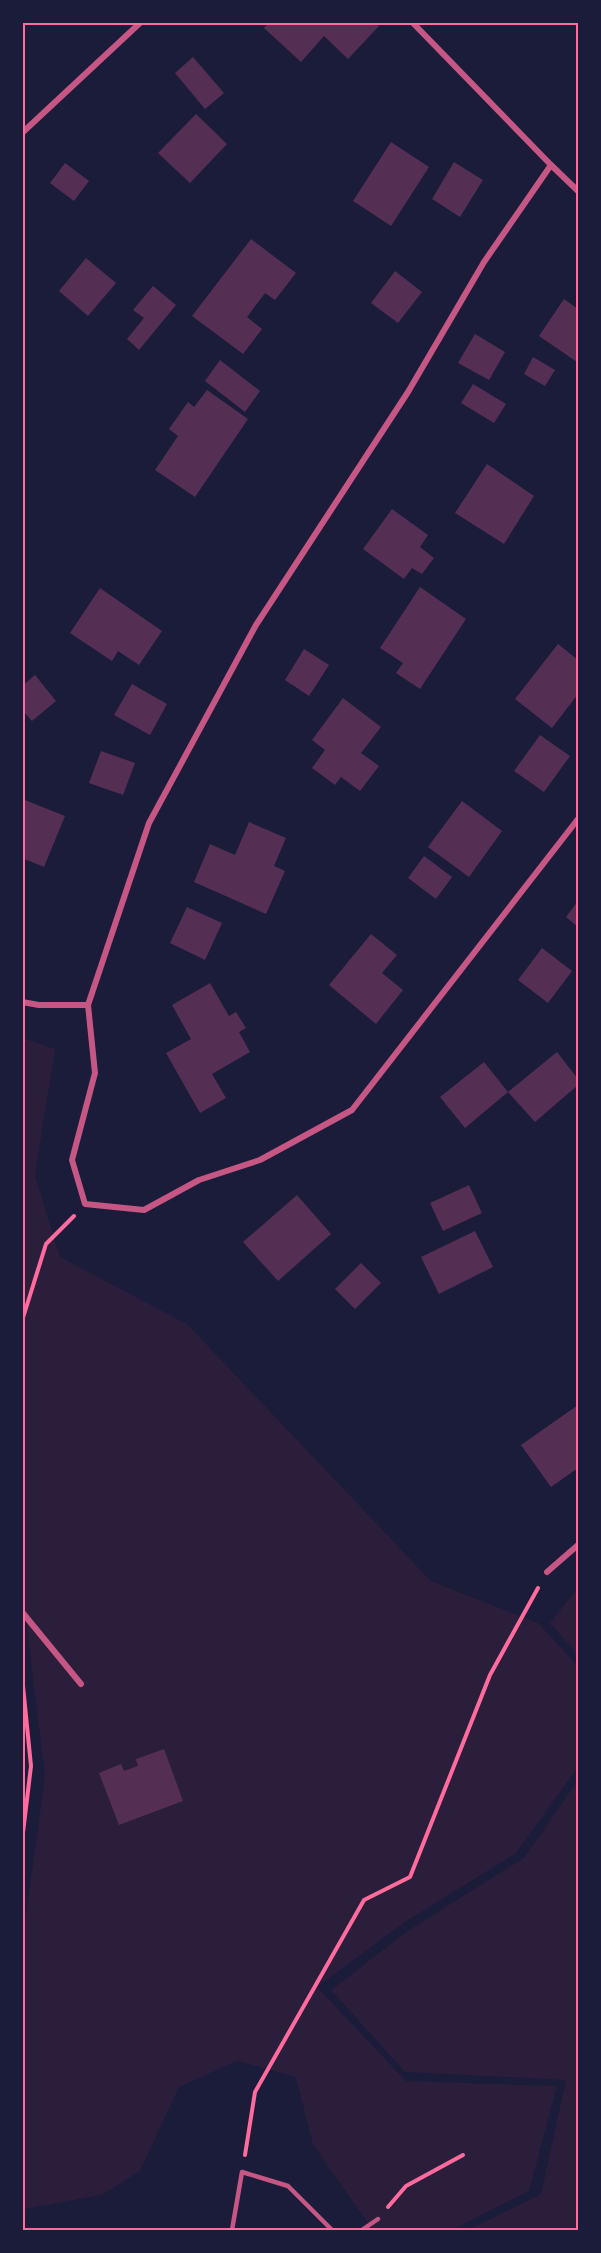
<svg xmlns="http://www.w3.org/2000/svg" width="601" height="2253" viewBox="0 0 601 2253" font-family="'Public Sans',sans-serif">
  <rect width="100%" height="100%" fill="#1b1b3a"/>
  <g fill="#2a1e3b">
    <polygon points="23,1038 55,1049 35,1175 60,1257 187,1324 431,1581 538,1623 578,1666 578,1767 516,1853 405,1922 317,1987 406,2081 557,2086 529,2191 452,2230 373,2230 313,2145 296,2077 237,2061 179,2087 140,2171 102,2195 23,2209 22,1944 45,1776 22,1588"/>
    <polygon points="578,1588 578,1655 550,1623"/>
    <polygon points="578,1780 578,2230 468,2230 541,2194 566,2080 405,2072 331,1990 409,1930 524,1858"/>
  </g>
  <g fill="#542f53">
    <polygon points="269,22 375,22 379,26 348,59 324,36 301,62 264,28"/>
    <polygon points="193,57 224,93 205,109 175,73"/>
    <polygon points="196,114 227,144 190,183 158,153"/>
    <polygon points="391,142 429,167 391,226 353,201"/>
    <polygon points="454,162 483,180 460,217 432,199"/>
    <polygon points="65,163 89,181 74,201 50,183"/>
    <polygon points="251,239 296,273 275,300 265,293 247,317 262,329 243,354 192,316"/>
    <polygon points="86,258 116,283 88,316 59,291"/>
    <polygon points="395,271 422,292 398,323 371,303"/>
    <polygon points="153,286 176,305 139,350 127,339 144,318 133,310"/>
    <polygon points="564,299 578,309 577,362 539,336"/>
    <polygon points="475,334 505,352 489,380 458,363"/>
    <polygon points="533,357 555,370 545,386 524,374"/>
    <polygon points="220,360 260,391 245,412 205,381"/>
    <polygon points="473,384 506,404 494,423 461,403"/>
    <polygon points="207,390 248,419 195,497 155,470 178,436 169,429 188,402 194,407"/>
    <polygon points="487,464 534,496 504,544 455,513"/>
    <polygon points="392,509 428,535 420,547 434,558 422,574 412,568 404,579 363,549"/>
    <polygon points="420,587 466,619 420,689 396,673 403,663 380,648"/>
    <polygon points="100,588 162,631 139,665 118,651 112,661 70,633"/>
    <polygon points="558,644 578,660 578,694 552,728 515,699"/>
    <polygon points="304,649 329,665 309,696 285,680"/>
    <polygon points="35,675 56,701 32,721 22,710 22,686"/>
    <polygon points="132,684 167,704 150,735 114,715"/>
    <polygon points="343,698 381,727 361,753 379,766 360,791 341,777 335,785 312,768 325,750 312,740"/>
    <polygon points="540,735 570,756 544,792 514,771"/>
    <polygon points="101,751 135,763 123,795 89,783"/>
    <polygon points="25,800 65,816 44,867 22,858 22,807"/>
    <polygon points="462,801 502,831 469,877 428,847"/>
    <polygon points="249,822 286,838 274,866 285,871 266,914 194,882 210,844 235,855"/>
    <polygon points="424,856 452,877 436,899 408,878"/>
    <polygon points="578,901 578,927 566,917"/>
    <polygon points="187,907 222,923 205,960 170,943"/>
    <polygon points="371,934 397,955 382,973 403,990 376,1024 329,985"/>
    <polygon points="542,948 572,971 548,1003 518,980"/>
    <polygon points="210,983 229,1016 236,1012 246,1028 239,1032 250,1052 212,1074 226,1098 200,1113 166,1053 191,1039 172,1005"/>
    <polygon points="557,1052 578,1079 578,1085 535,1122 508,1092"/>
    <polygon points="484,1062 508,1092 465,1128 440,1097"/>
    <polygon points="469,1185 482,1213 443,1231 430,1203"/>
    <polygon points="297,1195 331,1234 278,1281 243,1242"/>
    <polygon points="475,1231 493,1267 439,1294 421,1257"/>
    <polygon points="361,1263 381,1283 355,1309 335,1289"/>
    <polygon points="578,1405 578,1468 551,1487 521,1445"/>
    <polygon points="164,1749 183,1801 119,1825 99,1773 121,1764 124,1771 138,1766 136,1759"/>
  </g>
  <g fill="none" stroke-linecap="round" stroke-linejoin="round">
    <g stroke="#ff6b9d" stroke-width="4">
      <polyline points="22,1321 46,1244 74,1216"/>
      <polyline points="22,1676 31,1766 22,1841"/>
      <polyline points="245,2155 255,2092 364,1900 410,1877 490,1675 538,1588"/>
      <polyline points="388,2207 406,2186 463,2155"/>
    </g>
    <g stroke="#c65784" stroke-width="4.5">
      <polyline points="232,2230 242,2172 288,2186 332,2230"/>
      <polyline points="362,2230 378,2219"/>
    </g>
    <g stroke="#c65784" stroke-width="6">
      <polyline points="412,22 551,165 578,191"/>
      <polyline points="22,133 141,22"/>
      <polyline points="22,1002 39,1005 88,1005 95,1073 72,1160 85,1204 144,1210 199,1180 260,1160 352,1110 578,819"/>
      <polyline points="88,1005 149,823 256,625 408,392 484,262 551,165"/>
      <polyline points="547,1572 578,1545"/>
      <polyline points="22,1612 81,1684"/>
    </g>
  </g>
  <rect width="601" height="2253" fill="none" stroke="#1b1b3a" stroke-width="48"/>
  <rect x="24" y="24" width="553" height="2205" fill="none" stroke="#ff6b9d" stroke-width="2"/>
</svg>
